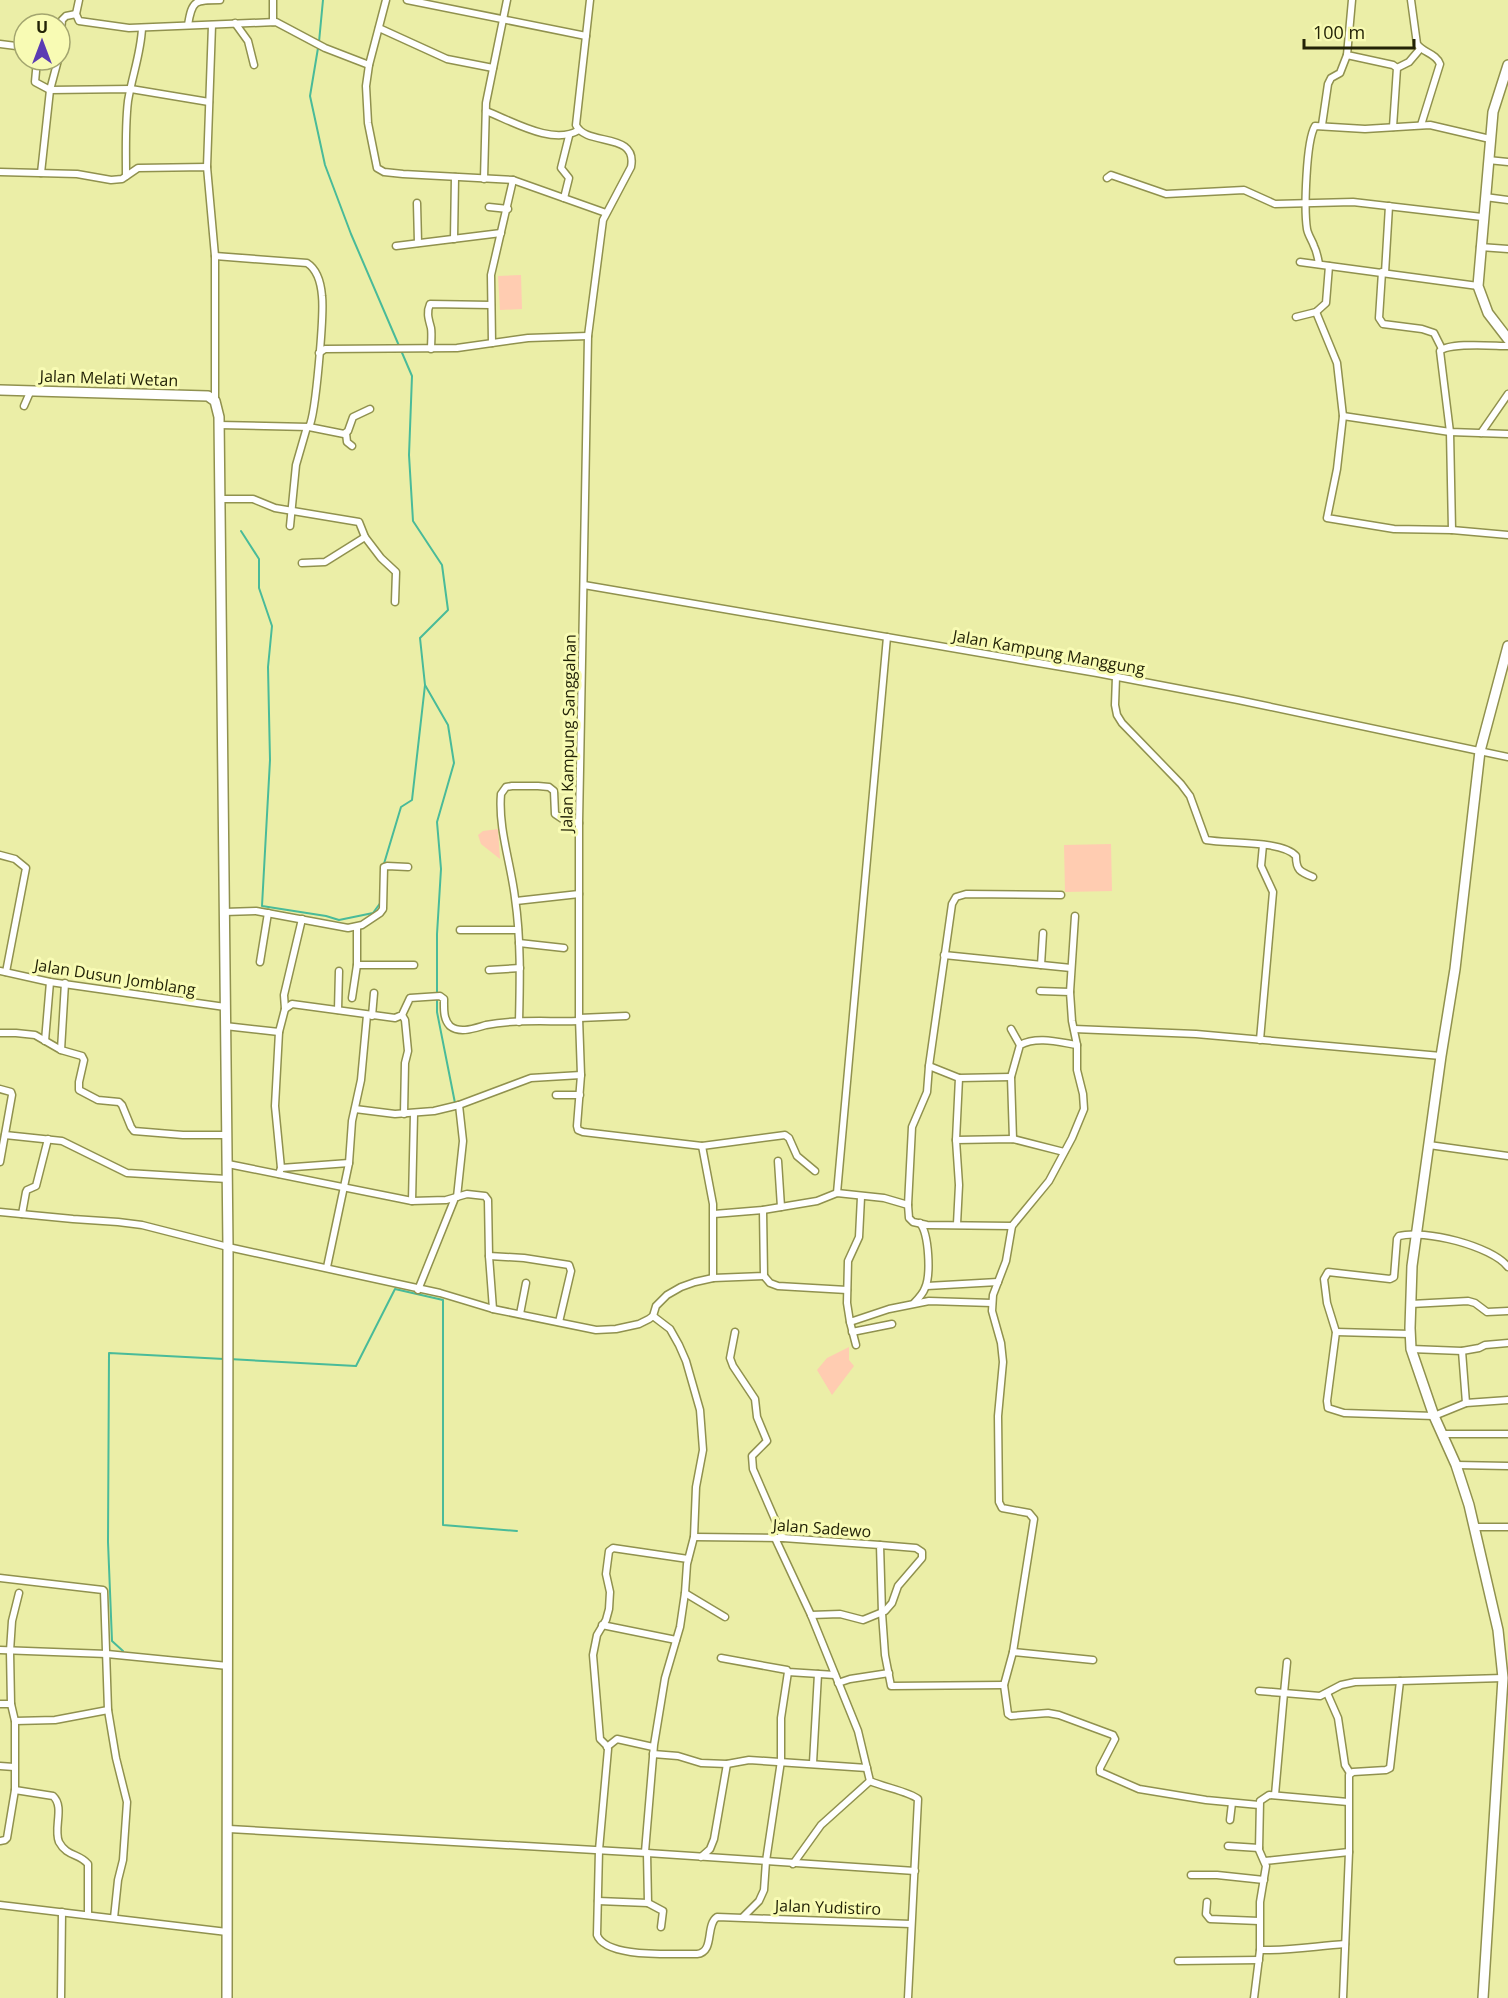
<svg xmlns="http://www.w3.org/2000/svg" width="1508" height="1998" viewBox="0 0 1508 1998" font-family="'Open Sans',sans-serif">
  <rect width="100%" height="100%" fill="#ebeea7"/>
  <g fill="#ffccb1">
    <polygon points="521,275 522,309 500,310 498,276"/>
    <polygon points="498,829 500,859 481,844 478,835 483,831"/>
    <polygon points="1111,844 1112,891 1065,892 1064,845"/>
    <polygon points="849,1347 849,1360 854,1366 832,1395 817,1370 827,1358"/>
  </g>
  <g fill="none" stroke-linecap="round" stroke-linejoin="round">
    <g stroke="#49bb99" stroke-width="2">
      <polyline points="319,42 323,0"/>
      <polyline points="318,48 310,96 325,165 351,234 412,376 409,455 413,521 442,565 448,610 420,638 425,685 448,725 454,763 437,822 441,869 437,934 437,1012 455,1103"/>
      <polyline points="241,531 259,559 259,588 272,626 268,667 270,760 262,906 326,916 339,920 373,913 381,902"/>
      <polyline points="383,867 401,807 412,800 425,685"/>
      <polyline points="229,1359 356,1366 395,1289 443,1300 443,1525 517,1531"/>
      <polyline points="123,1651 112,1641 108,1542 109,1353 224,1359"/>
    </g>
    <g stroke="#90914e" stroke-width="9">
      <g id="street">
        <polyline points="79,0 76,14 79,21 129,28 276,22 325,48 369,65"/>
        <polyline points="273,0 273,22"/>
        <polyline points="386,0 369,65 366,86 368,123 377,168 384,172 403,174 513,180 606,213"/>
        <polyline points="407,0 586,36"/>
        <path d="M 590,0 L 576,125 C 586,147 638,131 631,167 L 603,220 L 588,336 L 579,823 L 579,1018 L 581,1075 L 577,1126 L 578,1130 L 583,1132 L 702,1146 L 785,1135 L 789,1138 L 797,1156 L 815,1171"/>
        <polyline points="1352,0 1347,55 1393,65 1397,68 1393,127"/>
        <path d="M 1411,0 L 1417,44 C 1423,53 1436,53 1440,64 L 1421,125"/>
        <polyline points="235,23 248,41 254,65"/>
        <path d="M 188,25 C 192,0 195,0 220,0"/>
        <polyline points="379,28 447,59 493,68"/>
        <polyline points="60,43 62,20 66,16 76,14"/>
        <polyline points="0,44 24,47"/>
        <polyline points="37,60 35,82 50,90 131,89 209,102"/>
        <polyline points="1397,68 1409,62 1420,49"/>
        <path d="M 486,111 C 512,121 553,146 579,130"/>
        <polyline points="1322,125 1328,84 1331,78 1340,73 1347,55"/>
        <polyline points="1488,160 1508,162"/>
        <polyline points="207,167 212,25"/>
        <polyline points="0,172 77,174 111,180 122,179 138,168 207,167 215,256 215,401"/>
        <polyline points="41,173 50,90 58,60"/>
        <path d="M 126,176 C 126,151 125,126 128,101 C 132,76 141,53 142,28"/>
        <polyline points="1107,178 1111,175 1166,194 1244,190 1275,204 1353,202 1482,217"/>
        <polyline points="484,179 486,103 507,0"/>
        <polyline points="1485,197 1508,200"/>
        <polyline points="564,198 569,178 561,168 569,136"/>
        <polyline points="417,203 418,243"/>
        <polyline points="489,207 508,209"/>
        <polyline points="454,239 455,177"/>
        <polyline points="396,246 501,233"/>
        <polyline points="1480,247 1508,249"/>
        <path d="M 215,256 L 307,263 C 318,270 321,284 322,296 C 324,314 316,414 309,427 L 219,425"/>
        <polyline points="1300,262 1478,286"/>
        <path d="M 1319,264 C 1318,258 1317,252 1314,246 C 1312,240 1308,235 1307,229 C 1304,210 1306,141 1315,126 L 1365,129 L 1430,125 L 1490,139"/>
        <polyline points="1382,272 1379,318 1383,324 1422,329 1434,333 1442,349"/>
        <polyline points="1385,273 1389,206"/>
        <polyline points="1316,312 1337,363 1343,416 1337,469 1327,518 1394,529 1452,530 1508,535"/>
        <polyline points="1296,317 1316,312 1326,303 1329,266"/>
        <polyline points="492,343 491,275 513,180"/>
        <path d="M 431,349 C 431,343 432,334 431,328 C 429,320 426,313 430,304 L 491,305"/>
        <polyline points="319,353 325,349 457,348 528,338 588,336"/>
        <polyline points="24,406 31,390"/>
        <polyline points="1343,416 1450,432 1508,434"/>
        <polyline points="309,427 344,434 348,431 353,417 370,409"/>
        <polyline points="346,433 347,442 352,446"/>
        <polyline points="1481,433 1508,394"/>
        <polyline points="221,499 253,499 275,508 359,522 365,537 381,558 396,572 395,602"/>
        <polyline points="290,526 296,465 307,427"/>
        <path d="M 1452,530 L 1450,432 L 1440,351 C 1450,342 1493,346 1508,346"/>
        <polyline points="302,563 325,562 365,537"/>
        <polyline points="584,585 1097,673 1238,700 1508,757"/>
        <path d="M 1116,677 L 1115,705 L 1117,715 L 1122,723 L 1181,784 L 1190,796 L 1206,840 C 1228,844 1282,840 1296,856 C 1296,870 1300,872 1313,877"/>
        <polyline points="0,855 15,859 26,868 6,972"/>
        <polyline points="516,901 579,894"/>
        <polyline points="224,912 256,911 348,928 362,925 380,913 383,909 384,867 387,866 408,867"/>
        <polyline points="460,930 518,930"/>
        <polyline points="519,943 564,948"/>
        <polyline points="944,955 1071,968"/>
        <polyline points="260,962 268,913"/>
        <polyline points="357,965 414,965"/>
        <polyline points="1041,965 1043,933"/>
        <polyline points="489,970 520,968"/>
        <polyline points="0,971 50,982 225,1007"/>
        <polyline points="1040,991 1070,992 1072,1021 1077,1045 1077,1070 1083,1094 1084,1109 1072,1138 1049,1181 1012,1226 1006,1261 993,1295 992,1311 1001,1343 1003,1362 998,1416 999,1502 1002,1508 1029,1513 1034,1519 1013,1652 1004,1685 1008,1714 1011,1716 1048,1713 1059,1715 1113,1735 1115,1739 1100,1768 1100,1772 1139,1789 1206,1800 1259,1805"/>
        <polyline points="1070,992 1075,916"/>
        <polyline points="352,998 357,965 357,927"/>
        <polyline points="285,1009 284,995 302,919"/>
        <polyline points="338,1010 339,971"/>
        <polyline points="402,1015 405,1020 408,1051 405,1063 404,1114"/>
        <polyline points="372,1016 374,993"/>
        <polyline points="579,1018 626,1016"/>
        <path d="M 519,1022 C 520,981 521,939 515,898 C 511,864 498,828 501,794 L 506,787 L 512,786 L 538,786 L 549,787 L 554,791 L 555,814 L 564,820 L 579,823"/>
        <path d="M 225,1026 L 279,1032 L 285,1009 L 292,1004 L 395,1018 L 402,1015 L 410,998 L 440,996 L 444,999 C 444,1008 443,1019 450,1026 C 460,1034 475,1028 486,1025 C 516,1019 549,1022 579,1021"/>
        <polyline points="1011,1029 1020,1045"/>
        <polyline points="1074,1029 1196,1034 1441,1056"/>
        <polyline points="279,1032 275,1106 281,1168 279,1174"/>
        <polyline points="0,1033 16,1033 35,1035 61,1050 82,1056 84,1060 79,1082 79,1090 98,1100 119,1102 122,1105 131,1127 134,1131 183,1135 227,1135"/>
        <polyline points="1260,1040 1273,892 1261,866 1263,845"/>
        <polyline points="45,1041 50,982"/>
        <polyline points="61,1050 65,983"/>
        <polyline points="929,1066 959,1078 956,1140"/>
        <polyline points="959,1078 1011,1077"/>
        <polyline points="0,1089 11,1092 12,1095 0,1162"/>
        <polyline points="556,1095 580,1095"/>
        <polyline points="355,1109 395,1114 434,1111 459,1105 531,1078 581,1075"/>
        <polyline points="5,1135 62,1141 127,1173 227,1179"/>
        <path d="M 1013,1139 L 1011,1077 L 1020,1045 C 1037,1036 1058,1042 1077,1045"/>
        <polyline points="1429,1145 1508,1156"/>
        <polyline points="702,1146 713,1204 713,1278"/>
        <polyline points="778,1161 781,1207"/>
        <polyline points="228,1164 412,1201 446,1200 467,1194 485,1196 488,1200 489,1256 493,1309"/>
        <polyline points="281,1168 349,1163"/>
        <polyline points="837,1193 887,637"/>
        <polyline points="457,1197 463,1141 459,1105"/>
        <polyline points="861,1197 859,1237 848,1261 847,1303 850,1322 889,1309 929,1301 992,1303"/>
        <polyline points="412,1201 414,1114"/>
        <polyline points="908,1205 912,1127 927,1092 929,1066 952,904 956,897 966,894 1061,895"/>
        <polyline points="0,1212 73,1219 118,1222 142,1225 228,1247 440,1293 493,1309 596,1330 616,1329 639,1324 649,1319 653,1316 656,1306 667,1295 681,1287 695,1282 713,1278 764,1276 763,1210"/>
        <polyline points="22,1214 26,1192 27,1190 36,1186 48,1139"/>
        <polyline points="714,1214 763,1210 817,1201 837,1193 884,1198 908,1205 909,1218 913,1222 927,1225 1012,1226"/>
        <polyline points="957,1224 959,1185 956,1140 1013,1139 1064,1152"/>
        <polyline points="489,1256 524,1258 569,1265 571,1271 559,1322"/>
        <polyline points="327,1267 349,1163 352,1121 361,1080 367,1015"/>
        <path d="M 1508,1267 C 1492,1246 1424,1229 1399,1236 L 1397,1239 L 1394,1277 L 1390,1279 L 1328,1272 L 1324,1279 L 1327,1303 L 1336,1332 L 1327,1401 L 1328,1408 L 1344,1413 L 1434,1416 L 1466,1403 L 1508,1400"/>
        <polyline points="764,1276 770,1283 778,1286 847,1290"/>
        <polyline points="927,1286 998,1282"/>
        <polyline points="418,1290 455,1198"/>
        <path d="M 914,1303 C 919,1298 923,1294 925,1288 C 931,1275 929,1234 920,1223"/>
        <polyline points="1411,1304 1468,1301 1475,1303 1487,1312 1508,1311"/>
        <polyline points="520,1314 526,1283"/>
        <polyline points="850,1322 856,1345"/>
        <polyline points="735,1332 730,1358 733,1366 755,1399 757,1417 767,1441 752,1456 753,1469 783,1538"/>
        <polyline points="852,1332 892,1324"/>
        <polyline points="1336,1332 1410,1334"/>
        <polyline points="1411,1349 1462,1351 1479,1348 1485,1345 1508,1343"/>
        <polyline points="1462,1351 1466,1403"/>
        <polyline points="1442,1434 1508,1434"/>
        <polyline points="1456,1465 1508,1466"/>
        <polyline points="1474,1527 1508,1527"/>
        <polyline points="694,1537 783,1538 880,1545 882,1613 885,1655 891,1686 1004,1685"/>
        <path d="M 775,1538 L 811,1615 L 858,1731 L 870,1781 C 883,1787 910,1792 918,1799 L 908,1998"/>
        <path d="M 688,1559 L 613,1548 L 609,1551 L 606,1574 L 610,1592 L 609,1609 L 606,1620 L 597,1635 L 593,1655 L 600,1739 L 606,1745 L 608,1749 L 599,1850 L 597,1935 C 606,1959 675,1953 697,1954 C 715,1952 705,1925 717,1917 L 911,1924"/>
        <polyline points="0,1578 103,1590 104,1591 108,1710 116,1758 127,1802 123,1860 118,1880 114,1918"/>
        <polyline points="685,1593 725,1617"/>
        <polyline points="811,1615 840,1614 863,1620 885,1611 892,1603 898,1586 922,1558 922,1552 916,1548 880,1545"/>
        <polyline points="602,1625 676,1640"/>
        <polyline points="0,1650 107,1654 228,1666"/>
        <polyline points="1013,1652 1093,1660"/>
        <polyline points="721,1658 787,1670 788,1672 835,1675"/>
        <polyline points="838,1683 850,1679 889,1673"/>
        <polyline points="1259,1691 1284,1693 1287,1662"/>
        <polyline points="1327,1693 1338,1718 1345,1765 1350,1773"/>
        <polyline points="0,1704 11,1704"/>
        <polyline points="15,1721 55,1720 108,1710"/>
        <polyline points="607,1747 617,1739 653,1747"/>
        <polyline points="653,1754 678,1756 701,1763 727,1764 749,1760 867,1768"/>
        <polyline points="813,1763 818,1674"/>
        <polyline points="0,1766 14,1767"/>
        <path d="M 15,1790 L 53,1796 C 65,1807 53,1828 59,1842 C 67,1857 79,1853 88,1864 L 88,1915"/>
        <polyline points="1275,1795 1284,1693 1320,1696 1341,1685 1355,1682 1400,1681"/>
        <polyline points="1230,1820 1232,1803"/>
        <polyline points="229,1829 647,1853 915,1871"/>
        <polyline points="0,1841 5,1840 7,1838 15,1790 15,1721 11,1704 10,1651 12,1621 19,1593"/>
        <polyline points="1228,1846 1259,1848"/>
        <polyline points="645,1852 654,1745 665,1678 680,1627 685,1593 687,1564 694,1537 696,1487 703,1450 700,1410 686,1361 679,1345 670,1329 653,1316"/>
        <polyline points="647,1853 648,1903 663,1911 661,1927"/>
        <polyline points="701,1857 710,1849 714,1839 727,1764"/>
        <polyline points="1265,1861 1349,1852"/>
        <polyline points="793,1864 821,1825 870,1781"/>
        <polyline points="1191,1875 1217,1875 1264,1880"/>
        <polyline points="598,1901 648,1903"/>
        <polyline points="1207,1902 1206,1914 1210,1919 1259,1921"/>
        <polyline points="0,1905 227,1932"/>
        <polyline points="743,1917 759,1901 764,1890 766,1861 781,1761 781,1718 788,1672"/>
        <path d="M 1260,1950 C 1288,1951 1316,1946 1345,1944"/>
        <polyline points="1178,1961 1259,1960"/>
        <polyline points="61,1998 62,1912"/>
        <polyline points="1254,1998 1260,1950 1260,1902 1266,1866 1259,1850 1260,1801 1269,1795 1348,1802"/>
        <polyline points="1343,1998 1349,1852 1349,1775 1353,1772 1386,1770 1390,1768 1400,1681 1503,1678"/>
      </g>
    </g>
    <g stroke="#90914e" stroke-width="12">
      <g id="secondary">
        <polyline points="1508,65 1493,112 1478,286 1488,313 1508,339"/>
        <polyline points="0,390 208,396 215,401 219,417 228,1247 227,1998"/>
        <polyline points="1483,1998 1503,1678 1498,1630 1469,1505 1456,1465 1434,1416 1411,1349 1410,1328 1412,1266 1441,1056 1455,969 1480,751 1508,646"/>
      </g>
    </g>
    <use href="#street" stroke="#fff" stroke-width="6"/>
    <use href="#secondary" stroke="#fff" stroke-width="9"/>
  </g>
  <g text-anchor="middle" stroke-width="6" stroke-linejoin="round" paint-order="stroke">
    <g font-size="16" fill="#232307" stroke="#f8fbb4">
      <text transform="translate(109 378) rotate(2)" y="6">Jalan Melati Wetan</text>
      <text transform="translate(1049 652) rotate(10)" y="6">Jalan Kampung Manggung</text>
      <text transform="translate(568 733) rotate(-89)" y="6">Jalan Kampung Sanggahan</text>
      <text transform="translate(115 977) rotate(9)" y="6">Jalan Dusun Jomblang</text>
      <text transform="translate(822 1528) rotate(4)" y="6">Jalan Sadewo</text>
      <text transform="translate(828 1907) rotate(2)" y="6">Jalan Yudistiro</text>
    </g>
  </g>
  <g transform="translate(42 42)"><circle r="28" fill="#f8fbb4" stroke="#a3a56f" stroke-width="1.5"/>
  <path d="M0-4.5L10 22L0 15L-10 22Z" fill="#5b3bb3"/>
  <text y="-9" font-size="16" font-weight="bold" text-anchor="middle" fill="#232307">U</text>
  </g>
  <path d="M1304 39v9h110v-9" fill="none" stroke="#232307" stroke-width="3"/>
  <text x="1313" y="39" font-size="18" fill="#232307" stroke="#f8fbb4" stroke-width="4.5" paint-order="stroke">100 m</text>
</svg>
